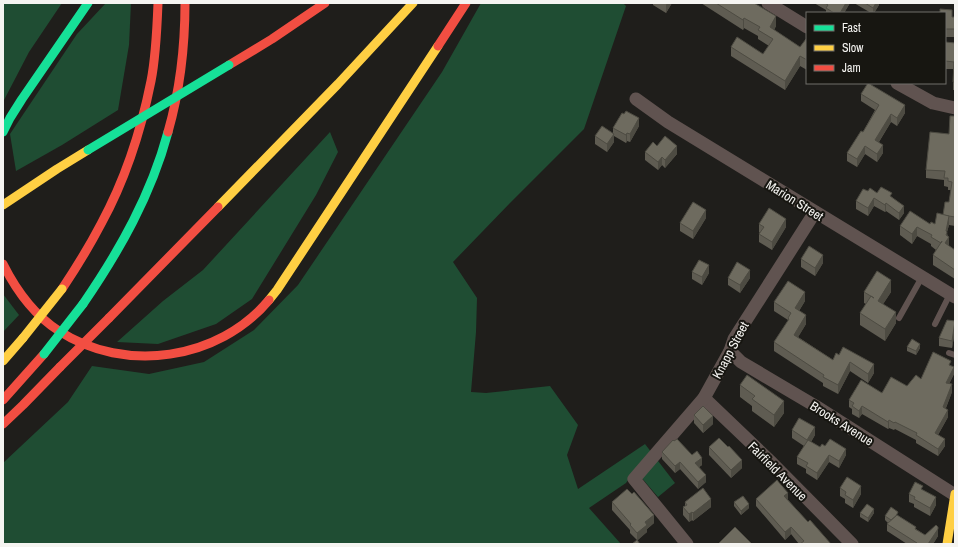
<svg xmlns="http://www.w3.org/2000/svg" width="958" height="547" viewBox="0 0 958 547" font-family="'Archivo Narrow',sans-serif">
  <rect width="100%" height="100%" fill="#1f1e1b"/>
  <g fill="#1f4d33">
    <polygon points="3,3 62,3 29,52 3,102"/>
    <polygon points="106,3 131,3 129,45 118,110 62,145 16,171 10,134 77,34"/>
    <polygon points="481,3 623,3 626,6 584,129 510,203 453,262 477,298 476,332 471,392 486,393 550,386 578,425 567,455 578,489 645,444 675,483 658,497 635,470 626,483 589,508 621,544 3,544 3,463 68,402 92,366 149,374 204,362 254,330 298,285 442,72"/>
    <polygon points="330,132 338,152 316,195 252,299 216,324 158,344 117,342 163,301 203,270"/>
    <polygon points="3,294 19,315 3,332"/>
  </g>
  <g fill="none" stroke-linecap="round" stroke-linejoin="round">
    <g stroke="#605350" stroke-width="6">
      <polyline points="899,318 922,277"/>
      <polyline points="935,324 950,294"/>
      <polyline points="949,353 955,355"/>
    </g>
    <g stroke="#605350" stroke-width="13">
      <polyline points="768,3 807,27"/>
      <polyline points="897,83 933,103 955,108"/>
      <polyline points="636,99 668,122 955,297"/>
      <polyline points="730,351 741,362 817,407 955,495"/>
      <polyline points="704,398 772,463 852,544"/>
      <polyline points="687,544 634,479 704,398 730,351 734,339 815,212"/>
    </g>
    <g stroke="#16e098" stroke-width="9">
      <polyline points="3,132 10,118 22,99 88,3"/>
      <path d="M 83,304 C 120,250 151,195 168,132"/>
    </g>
    <g stroke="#ffcf43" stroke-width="9">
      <polyline points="3,205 57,169 88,150"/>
      <polyline points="218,207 338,84 413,3"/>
      <polyline points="269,300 277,290 438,46"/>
      <polyline points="3,361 23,338"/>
      <polyline points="947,544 955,494"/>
    </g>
    <g stroke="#f24e42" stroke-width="9">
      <polyline points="438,46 466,3"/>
      <polyline points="229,65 272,39 325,3"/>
      <path d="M 168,132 C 180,90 185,47 185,3"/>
      <path d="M 3,264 C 16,290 34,315 59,331 C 125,374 219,360 269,300"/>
      <path d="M 62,289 C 76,268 89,247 101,224 C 125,180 141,131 151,81 C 156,56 157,29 158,3"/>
      <polyline points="109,318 218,207"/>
      <polyline points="3,400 44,354"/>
      <polyline points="3,424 23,405 60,367"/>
    </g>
    <g stroke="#16e098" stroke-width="9">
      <polyline points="88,150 229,65"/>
      <polyline points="44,354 83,304"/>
    </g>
    <polyline stroke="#ffcf43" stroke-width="9" points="23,338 62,289"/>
    <polyline stroke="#f24e42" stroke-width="9" points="60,367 109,318"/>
  </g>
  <g fill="#5f5c52">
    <polygon points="653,3 672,3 666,13 653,5"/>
    <polygon points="701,3 754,3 776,26 774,30 800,47 807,40 807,70 800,66 785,90 731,56 731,47 763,54 769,46 758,39 758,36 744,28 743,30"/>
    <polygon points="814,3 850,3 844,13 826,13 826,10"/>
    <polygon points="854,3 879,3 879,5 874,13 871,13"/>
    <polygon points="945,13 952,17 955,17 955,37 945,37"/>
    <polygon points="945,42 955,43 955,90 953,90 953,69 945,69"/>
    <polygon points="861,94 905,113 897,126 891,122 879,142 883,153 877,162 865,154 857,167 847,161 847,153 863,132 875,110 861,101"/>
    <polygon points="624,114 639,126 630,142 627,141 626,143 614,136 614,142 607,152 595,144 595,136 613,134 613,128"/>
    <polygon points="955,116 955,226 949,225 947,232 949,246 955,250 955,279 933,265 933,255 936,250 931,246 931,244 917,236 912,244 900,235 900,226 935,224 943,215 949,202 951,190 948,190 948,187 944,186 944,180 926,178 926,170 949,134"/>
    <polygon points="657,146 677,154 665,168 662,165 658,170 645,160 645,152"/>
    <polygon points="868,191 877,193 892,197 904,213 899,220 886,211 885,212 874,206 868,216 856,209 856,201"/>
    <polygon points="706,218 693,239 680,231 680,223"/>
    <polygon points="759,224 786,227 772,250 759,242 759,234 760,233 759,232"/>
    <polygon points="801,259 823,263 815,276 801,267"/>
    <polygon points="692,272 709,273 702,285 692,279"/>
    <polygon points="728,278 750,278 740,293 728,285"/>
    <polygon points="864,292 891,292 883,304 896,323 885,341 860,325 860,313 866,304 864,303"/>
    <polygon points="805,301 799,311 806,324 798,337 833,360 836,353 874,373 868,383 850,371 838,394 823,386 823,383 774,351 774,342 788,321 788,320 774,311 774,302"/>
    <polygon points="955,321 955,331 952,348 939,346 939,338"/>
    <polygon points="907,347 920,348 916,355 907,351"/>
    <polygon points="951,366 954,374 949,384 952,392 946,408 948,417 938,435 945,446 938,456 916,443 916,440 895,429 894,430 889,428 888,429 862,414 859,418 852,414 852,409 849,407 849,400 907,386 921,379"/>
    <polygon points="740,385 784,413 774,427 752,411 752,406 740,397"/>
    <polygon points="694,415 713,424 703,433 694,423"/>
    <polygon points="792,430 815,435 811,442 820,447 825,446 846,455 839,468 829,462 817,480 806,473 806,469 797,464 797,457 804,446 792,438"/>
    <polygon points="674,441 692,455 702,465 699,467 706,482 698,489 680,469 675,473 662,459 662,452"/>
    <polygon points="709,447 742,468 731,478 709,455"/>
    <polygon points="840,488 861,494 853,508 845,503 845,499 840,496"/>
    <polygon points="923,490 936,505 930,516 914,507 914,504 909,502 909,494"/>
    <polygon points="756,499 788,500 808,522 831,544 799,544 791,534 785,540 756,506"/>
    <polygon points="612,502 654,523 647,529 647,532 637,540 630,533 630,530 612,510"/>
    <polygon points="685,502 711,507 693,521 692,520 689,522 683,515 683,507 685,506"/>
    <polygon points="734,502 749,508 741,515 734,506"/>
    <polygon points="860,513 874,513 868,522 860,517"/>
    <polygon points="885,516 898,516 916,529 925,535 938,534 938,536 933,544 907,544 887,531 887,524 888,523 885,520"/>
  </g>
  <g fill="#4d4b42">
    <polygon points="667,3 672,3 666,13 666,5"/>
    <polygon points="846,3 850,3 844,13 840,13"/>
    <polygon points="876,3 879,3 879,5 874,13 873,13 873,8"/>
    <polygon points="776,16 776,26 770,37 770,27"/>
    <polygon points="744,18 744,28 743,30 743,20"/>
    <polygon points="800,56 800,66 785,90 785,81"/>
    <polygon points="905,105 905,113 897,126 897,118"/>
    <polygon points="891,114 891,122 875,148 875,140"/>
    <polygon points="639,118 639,126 630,142 630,134"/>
    <polygon points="627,133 627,141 626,143 626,135"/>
    <polygon points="614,134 614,142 607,152 607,144"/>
    <polygon points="883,145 883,153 877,162 877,154"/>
    <polygon points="677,146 677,154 665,168 665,160"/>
    <polygon points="865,146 865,154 857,167 857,159"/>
    <polygon points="662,157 662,165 658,170 658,162"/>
    <polygon points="874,198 874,206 868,216 868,208"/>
    <polygon points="886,203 886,211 885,212 885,205"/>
    <polygon points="904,206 904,213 899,220 899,213"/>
    <polygon points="706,210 706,218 693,239 693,231"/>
    <polygon points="949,216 949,225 947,232 947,240 949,237 949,247 945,253 946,231"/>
    <polygon points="786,219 786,227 772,250 772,242"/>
    <polygon points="917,227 917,236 912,244 912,234"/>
    <polygon points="823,255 823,263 815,276 815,268"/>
    <polygon points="709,265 709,273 702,285 702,277"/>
    <polygon points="750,270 750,278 740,293 740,285"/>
    <polygon points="891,280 891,292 878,312 878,301"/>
    <polygon points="805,292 805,301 795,317 795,308"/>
    <polygon points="896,312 896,323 885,341 885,329"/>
    <polygon points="806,315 806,324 794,344 794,335"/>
    <polygon points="955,323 955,331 952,348 952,341"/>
    <polygon points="920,344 920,348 916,355 916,351"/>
    <polygon points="850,362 850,371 838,394 838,385"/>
    <polygon points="874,364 874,373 868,383 868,374"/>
    <polygon points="954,367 954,374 946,390 946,383"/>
    <polygon points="952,384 952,392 943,415 943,407"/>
    <polygon points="784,401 784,413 774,427 774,415"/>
    <polygon points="862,406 862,414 859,418 859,411"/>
    <polygon points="948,410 948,417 935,440 935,433"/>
    <polygon points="713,416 713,424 703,433 703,425"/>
    <polygon points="889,420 889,428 888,429 888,422"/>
    <polygon points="815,427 815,435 807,448 807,440"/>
    <polygon points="945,439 945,446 938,456 938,449"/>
    <polygon points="846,449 846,455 839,468 839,461"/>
    <polygon points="829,455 829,462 817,480 817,473"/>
    <polygon points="702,458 702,465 695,470 695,463"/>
    <polygon points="742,460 742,468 731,478 731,470"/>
    <polygon points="680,462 680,469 675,473 675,466"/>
    <polygon points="706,475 706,482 698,489 698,482"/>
    <polygon points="861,486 861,494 853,508 853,500"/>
    <polygon points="788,493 788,500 784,496"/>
    <polygon points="936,497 936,505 930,516 930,508"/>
    <polygon points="711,499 711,507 693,521 693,513"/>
    <polygon points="749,504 749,508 741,515 741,511"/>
    <polygon points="874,509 874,513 868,522 868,518"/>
    <polygon points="692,512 692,520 689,522 689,514"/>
    <polygon points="654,515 654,523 647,529 647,532 637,541 637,533 645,522"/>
    <polygon points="791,527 791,534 785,540 785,532"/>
    <polygon points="938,527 938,536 933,544 928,544"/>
  </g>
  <g fill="#6e6b5f" stroke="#4d4b42">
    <polygon points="716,3 754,3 776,16 770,27 800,47 806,39 807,40 807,60 800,56 785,81 731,47 737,37 763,54 773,39 758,30 760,27 744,18 743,20"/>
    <polygon points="825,3 846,3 840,13 834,13 826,8 828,5"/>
    <polygon points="865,3 876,3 873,8"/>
    <polygon points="940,9 952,10 952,17 955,17 955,29 945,29 945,13 940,13"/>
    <polygon points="945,42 955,43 955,82 953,82 954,62 945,61"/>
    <polygon points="868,83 905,105 897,118 891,114 875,140 883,145 877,154 865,146 857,159 847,153 861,131 863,132 879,105 861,94"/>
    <polygon points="626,111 639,118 630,134 627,133 626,135 613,128 622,113 624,114"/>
    <polygon points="950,116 955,116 955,217 943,215 945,202 949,202 952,182 948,181 948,178 944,178 945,171 926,170 930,132 949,134"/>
    <polygon points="602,126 614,134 607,144 595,136"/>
    <polygon points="665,136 677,146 665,160 662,157 658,162 645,152 653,142 657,146"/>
    <polygon points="881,187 892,193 890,196 904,206 899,213 886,203 885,205 874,198 868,208 856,201 863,189 868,191 870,188 877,193"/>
    <polygon points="693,202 706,210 693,231 680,223"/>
    <polygon points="769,208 786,219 772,242 759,234 764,227 759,224"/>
    <polygon points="910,211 930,224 931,222 935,224 937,213 949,216 946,231 947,232 946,235 949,237 945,243 955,250 955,270 933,255 942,241 941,243 931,237 932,235 917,227 912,234 900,226"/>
    <polygon points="809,246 823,255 815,268 801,259"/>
    <polygon points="699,260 709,265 702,277 692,272"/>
    <polygon points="737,262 750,270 740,285 728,278"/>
    <polygon points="877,271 891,280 878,301 896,312 885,329 860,313 871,296 874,298 864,292"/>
    <polygon points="788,281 805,292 795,308 806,315 794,335 833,360 836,353 839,355 843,347 874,364 868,374 850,362 838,385 823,377 824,375 774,342 789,319 788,318 791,313 774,302"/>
    <polygon points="947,320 955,321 952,341 939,338"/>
    <polygon points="912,339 920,344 916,351 907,347"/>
    <polygon points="933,352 951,361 949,365 954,367 946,383 952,384 943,407 948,410 935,433 945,439 938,449 916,435 917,433 895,422 894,423 889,420 888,422 862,406 859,411 852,406 854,403 849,400 861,380 882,393 891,377 907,386 916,375 921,379"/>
    <polygon points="747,375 784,401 774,415 752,399 755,396 740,385"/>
    <polygon points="703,406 713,416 703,425 694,415"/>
    <polygon points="799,418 815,427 807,440 792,430"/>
    <polygon points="719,438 728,447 729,446 742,460 731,470 709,447"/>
    <polygon points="677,439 692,455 697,451 702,458 695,463 706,475 698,482 680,462 675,466 662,452 673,440 674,441"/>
    <polygon points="830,439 846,449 839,461 829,455 817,473 806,466 808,463 797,457 808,440 820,447 822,444 825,446"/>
    <polygon points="847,477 861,486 853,500 845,495 846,492 840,488"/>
    <polygon points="777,480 788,493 784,496 808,522 810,520 831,544 800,544 804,541 791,527 785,532 756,499"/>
    <polygon points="915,482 923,486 921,489 936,497 930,508 914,499 915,497 909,494"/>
    <polygon points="703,488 711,499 693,513 692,512 689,514 683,507 687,505 685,502"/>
    <polygon points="627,489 632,494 634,492 654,515 645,522 647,525 637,533 630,525 631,524 612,502"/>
    <polygon points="743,496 749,504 741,511 734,502"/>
    <polygon points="867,504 874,509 868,518 860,513"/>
    <polygon points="891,507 898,512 896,516 891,520 885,516"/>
    <polygon points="897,515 916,527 915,529 925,535 936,525 938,527 938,529 928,544 916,544 917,543 887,524"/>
    <polygon points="735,527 752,544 718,544"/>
    <polygon points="637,540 640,544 632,544"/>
  </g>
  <g text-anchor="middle" stroke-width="4" stroke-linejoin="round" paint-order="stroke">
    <g font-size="13" fill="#f5f4f1" stroke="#171611">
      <text transform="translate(795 200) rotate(32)" y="5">Marion Street</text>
      <text transform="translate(730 350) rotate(-62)" y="5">Knapp Street</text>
      <text transform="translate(842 423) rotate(32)" y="5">Brooks Avenue</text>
      <text transform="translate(778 471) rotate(45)" y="5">Fairfield Avenue</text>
    </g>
  </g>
  <rect width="958" height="547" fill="none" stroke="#f5f4f1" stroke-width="8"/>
  <rect x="806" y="12" width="140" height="72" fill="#171611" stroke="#706f6b"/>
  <rect x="814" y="25" width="20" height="6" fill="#16e098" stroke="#706f6b"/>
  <text x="842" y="32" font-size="12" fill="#f5f4f1">Fast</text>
  <rect x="814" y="45" width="20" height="6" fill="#ffcf43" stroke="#706f6b"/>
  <text x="842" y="52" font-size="12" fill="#f5f4f1">Slow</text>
  <rect x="814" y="65" width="20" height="6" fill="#f24e42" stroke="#706f6b"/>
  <text x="842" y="72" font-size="12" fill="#f5f4f1">Jam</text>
</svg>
